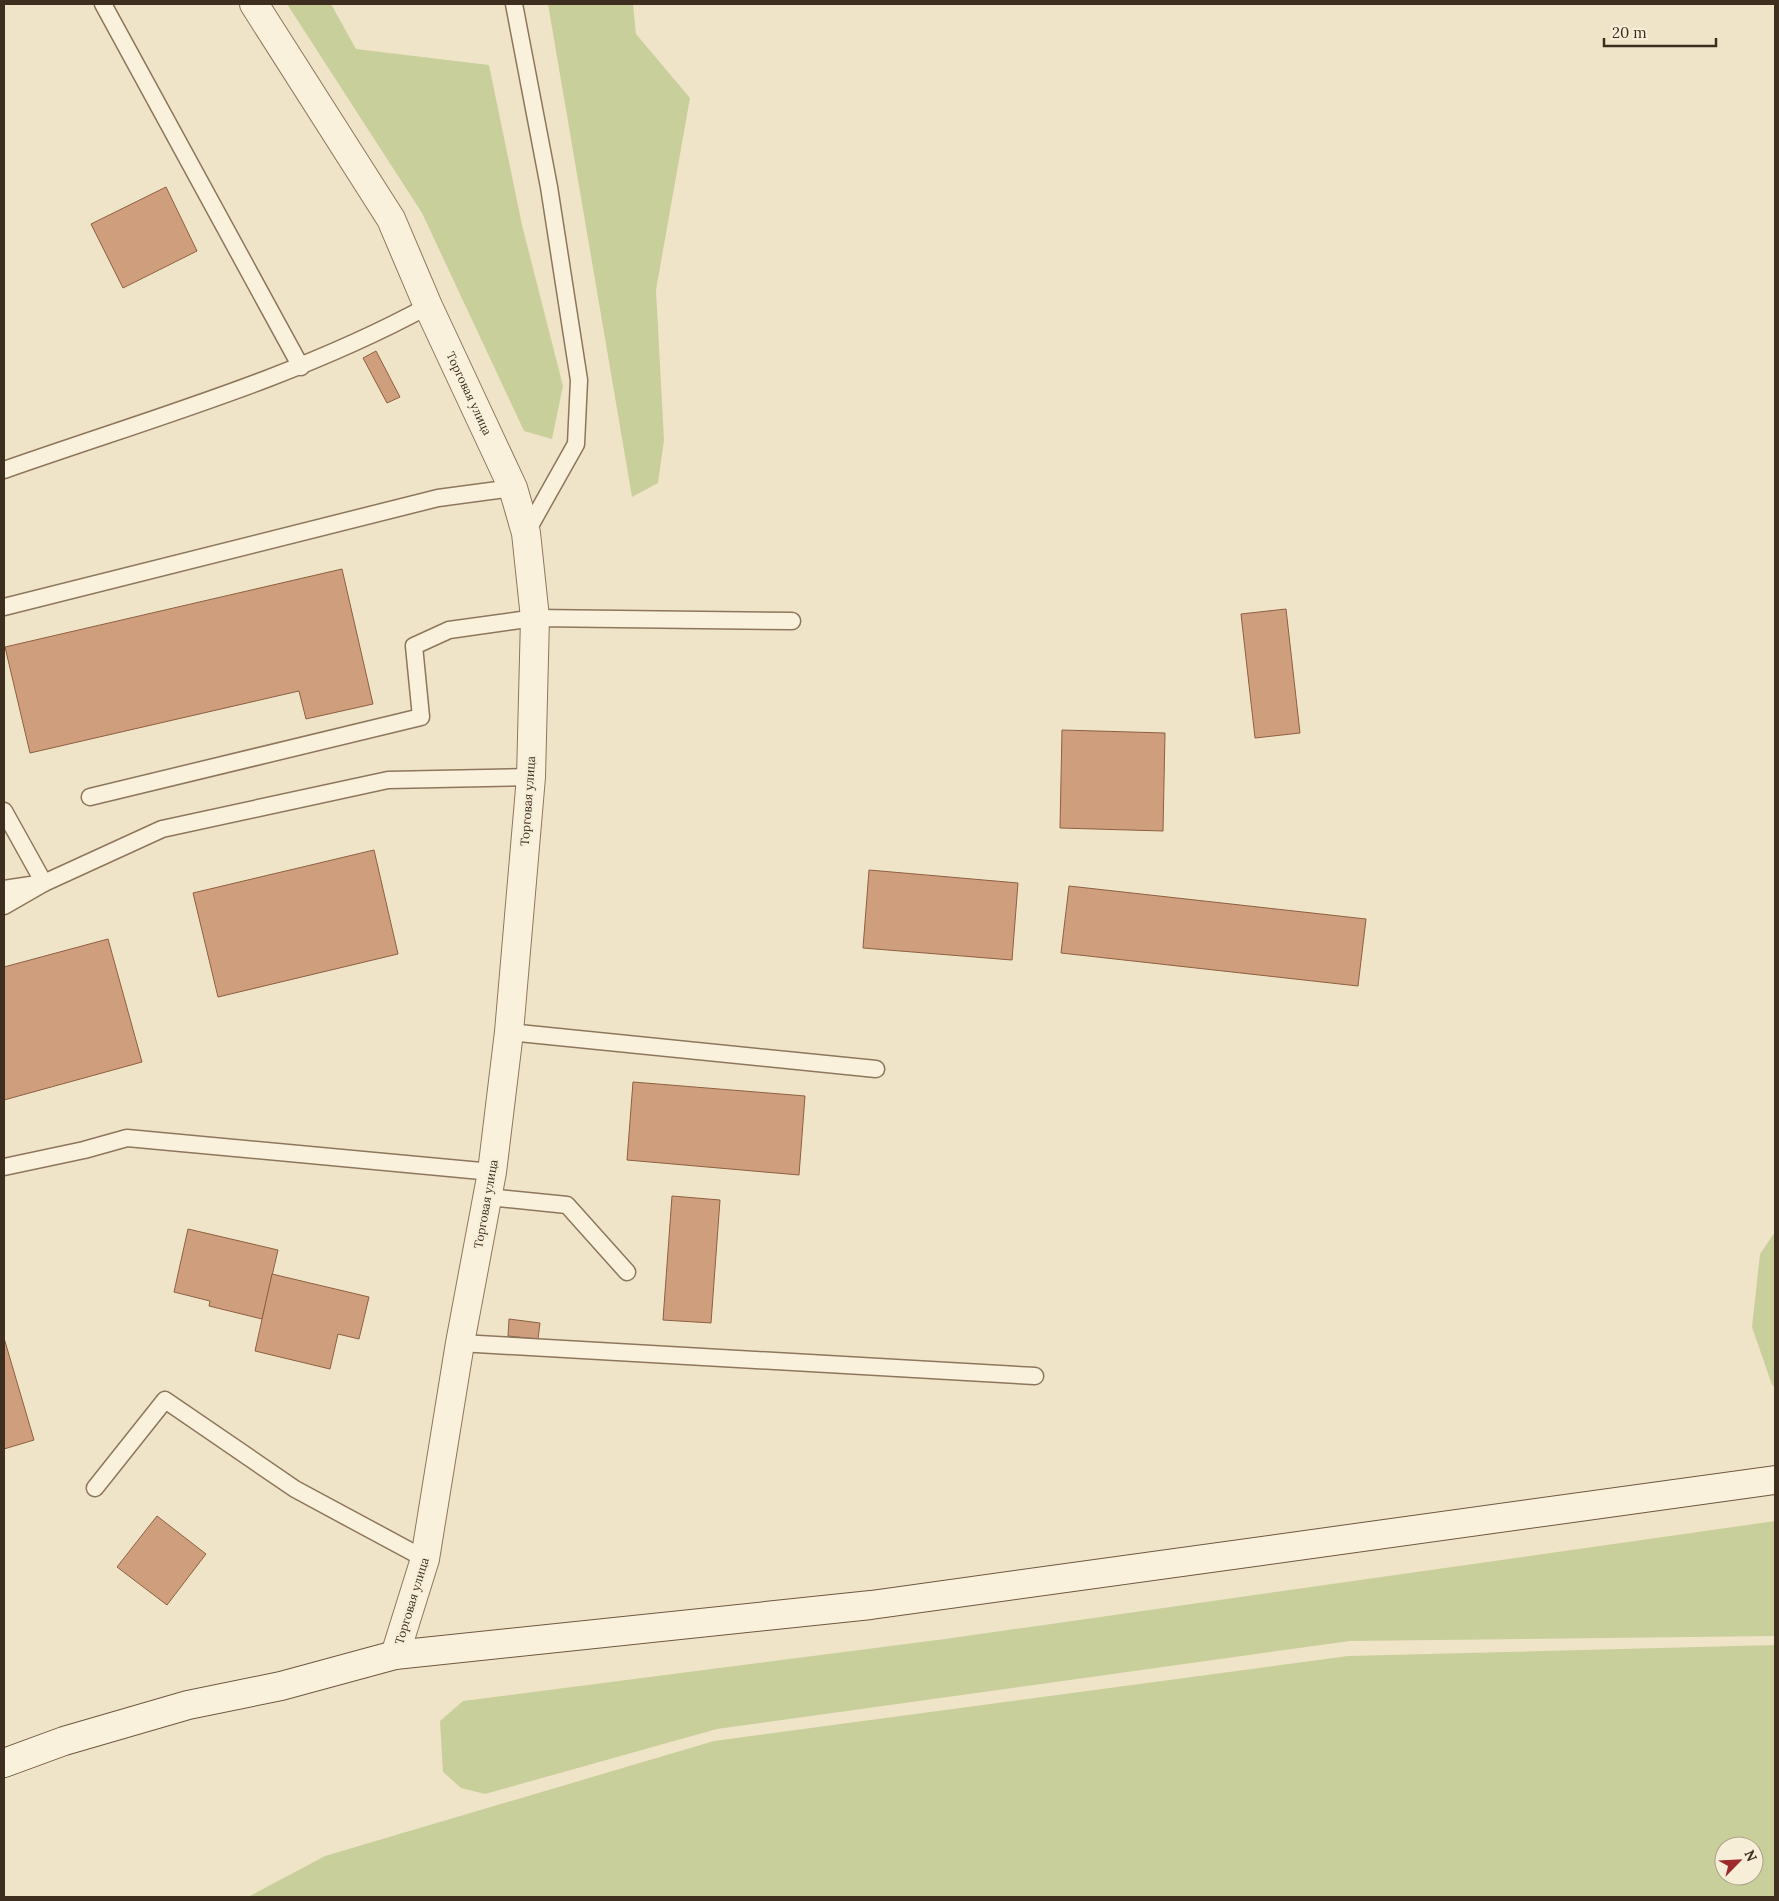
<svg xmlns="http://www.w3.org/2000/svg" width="1779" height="1901" viewBox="0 0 1779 1901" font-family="Lora,serif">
  <rect width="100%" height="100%" fill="#f0e4c8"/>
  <g fill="#c9cf9b" fill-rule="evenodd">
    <polygon points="287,4 331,4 356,49 489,65 522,225 563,386 552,439 524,431 422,213"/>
    <polygon points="548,4 633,4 636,34 690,98 656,290 664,440 658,483 632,497"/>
    <polygon points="1775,1232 1775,1387 1772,1385 1752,1327 1760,1254"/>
    <polygon points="1775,1521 1775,1636 1350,1641 717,1729 485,1794 461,1788 443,1772 440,1721 463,1701 945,1639"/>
    <path d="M 1775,1645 L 1775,1897 L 248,1897 L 325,1856 L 714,1741 L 1348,1656 ZM 1724,1846 L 1754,1846 L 1754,1876 L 1724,1876 Z"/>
  </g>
  <g fill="#cf9f7d" stroke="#8d5f41">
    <polygon points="166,187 197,251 123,288 91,224"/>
    <polygon points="376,351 400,397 387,403 363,358"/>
    <polygon points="342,569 373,704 306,719 299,691 30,753 5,647"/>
    <polygon points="1286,609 1300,733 1255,738 1241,614"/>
    <polygon points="1062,730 1165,733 1163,831 1060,828"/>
    <polygon points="374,850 398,954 218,997 193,893"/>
    <polygon points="869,870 1018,883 1012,960 863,948"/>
    <polygon points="1069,886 1366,919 1358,986 1061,953"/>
    <polygon points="108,939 142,1062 4,1100 4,967"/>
    <polygon points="633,1082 805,1096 799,1175 627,1160"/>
    <polygon points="672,1196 720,1200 711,1323 663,1320"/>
    <polygon points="188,1229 278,1250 262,1319 209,1306 210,1301 174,1292"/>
    <polygon points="272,1274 369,1297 359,1339 338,1334 330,1369 255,1351"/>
    <polygon points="509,1319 540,1323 538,1339 508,1336"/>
    <polygon points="4,1338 34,1440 4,1449"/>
    <polygon points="157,1516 206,1554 167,1605 117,1567"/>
  </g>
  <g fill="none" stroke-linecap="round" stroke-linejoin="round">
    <g stroke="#8d765c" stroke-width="19">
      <g id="lane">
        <polyline points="103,4 301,367"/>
        <polyline points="514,4 549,187 579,380 576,444 526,533"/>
        <path d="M 4,470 C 146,420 296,378 428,306"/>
        <polyline points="4,607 438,498 513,488"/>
        <polyline points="90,797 421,717 414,646 449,630 535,618 792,621"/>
        <polyline points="4,811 44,883 4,889"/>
        <polyline points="4,906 44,883 162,829 388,780 531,777"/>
        <polyline points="509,1032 876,1069"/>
        <polyline points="4,1167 84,1150 127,1138 492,1172"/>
        <polyline points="488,1197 567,1205 627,1272"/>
        <polyline points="460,1343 1035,1376"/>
        <polyline points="95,1488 165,1400 295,1489 425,1559"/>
      </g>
    </g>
    <g stroke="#8d765c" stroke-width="30">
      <g id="street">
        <path id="s1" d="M 254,4 L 391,219 L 428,306 L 513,488 L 526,533 L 535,618 L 531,777 L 509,1032 L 492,1172 L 460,1343 L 425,1559 L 395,1655"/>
      </g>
    </g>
    <g stroke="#6f573f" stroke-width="30">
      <polyline id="secondary" points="4,1763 64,1741 188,1705 281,1686 395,1655 871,1605 1775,1480"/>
    </g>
    <use href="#lane" stroke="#faf1dc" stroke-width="16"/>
    <use href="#street" stroke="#faf1dc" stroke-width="28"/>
    <use href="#secondary" stroke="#faf1dc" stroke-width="28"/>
  </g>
  <g text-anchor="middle" stroke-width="4.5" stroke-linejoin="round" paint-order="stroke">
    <g font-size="12" fill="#3d2e20" stroke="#f7eed8">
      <text dy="4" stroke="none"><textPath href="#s1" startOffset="446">Торговая улица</textPath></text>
      <text transform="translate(528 801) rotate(-86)" y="4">Торговая улица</text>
      <text transform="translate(486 1204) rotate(-80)" y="4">Торговая улица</text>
      <text transform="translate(412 1601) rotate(-73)" y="4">Торговая улица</text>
    </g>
  </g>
  <rect width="1779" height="1901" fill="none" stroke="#3d2e20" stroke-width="10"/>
  <g transform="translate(1739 1861) rotate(66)"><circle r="24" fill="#f7eed8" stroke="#ada18e"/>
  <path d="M0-4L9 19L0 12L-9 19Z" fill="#9e2a2b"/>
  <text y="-8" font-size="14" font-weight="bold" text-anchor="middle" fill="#3d2e20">N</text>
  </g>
  <path d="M1604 38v8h112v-8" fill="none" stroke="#3d2e20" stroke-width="2.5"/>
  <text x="1612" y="38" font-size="15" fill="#3d2e20" stroke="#f7eed8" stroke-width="4" paint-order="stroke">20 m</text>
</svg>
